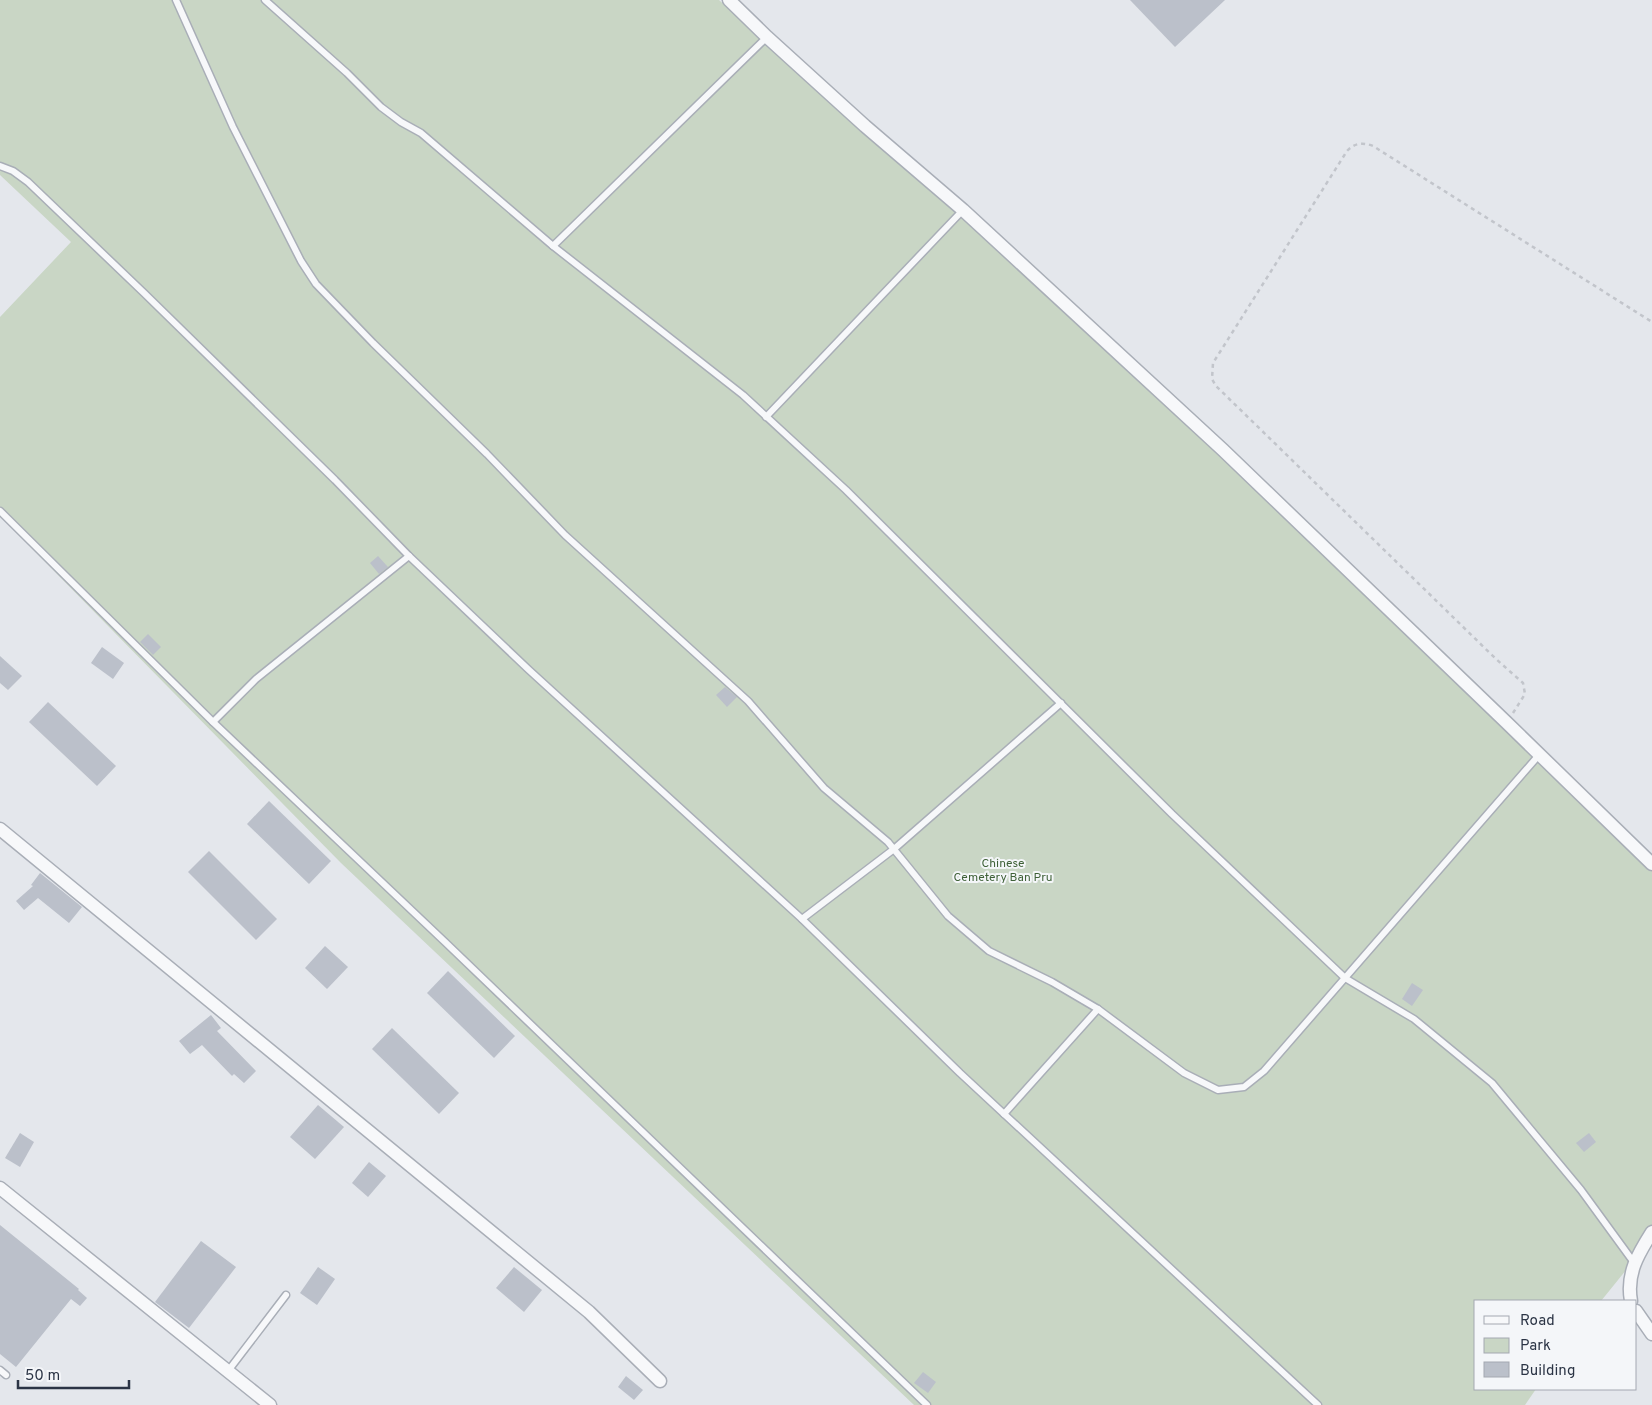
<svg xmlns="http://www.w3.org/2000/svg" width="1652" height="1405" viewBox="0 0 1652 1405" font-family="Overpass,sans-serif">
  <rect width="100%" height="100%" fill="#e4e7ec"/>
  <polygon fill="#c9d6c5" points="0,0 719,0 861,130 960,215 1652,857 1652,1238 1601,1301 1476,1301 1476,1389 1536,1389 1525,1405 914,1405 341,863 0,516 0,317 71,242 0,175"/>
  <g fill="#bbc0ca">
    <polygon points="1130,0 1225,0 1175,47"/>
    <polygon points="378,556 388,567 379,574 370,563"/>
    <polygon points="148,634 161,647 153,655 140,642"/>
    <polygon points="102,647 124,663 113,679 91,663"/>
    <polygon points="0,656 22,676 8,690 0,683"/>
    <polygon points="725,687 737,697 727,707 716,695"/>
    <polygon points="48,702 116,766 97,786 29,722"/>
    <polygon points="269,801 331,861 309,884 247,824"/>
    <polygon points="209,851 277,919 256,940 188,872"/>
    <polygon points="40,873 82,907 69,923 38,898 24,910 16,901 33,886 31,885"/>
    <polygon points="325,946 348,967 327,989 305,968"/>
    <polygon points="448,971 515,1036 494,1058 427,993"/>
    <polygon points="1412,983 1423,990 1412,1006 1402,999"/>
    <polygon points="211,1015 221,1028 217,1031 256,1071 244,1083 234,1074 232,1076 202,1045 190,1054 179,1041"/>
    <polygon points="392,1028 459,1093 439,1114 372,1049"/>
    <polygon points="318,1105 344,1127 315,1159 290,1137"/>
    <polygon points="20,1133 34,1142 20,1167 5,1158"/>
    <polygon points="1589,1133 1596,1142 1584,1152 1576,1143"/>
    <polygon points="369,1162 386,1176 368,1197 352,1183"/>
    <polygon points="0,1225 79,1289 78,1290 87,1298 80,1306 71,1299 16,1367 0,1354"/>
    <polygon points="201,1241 236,1267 189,1328 155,1302"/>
    <polygon points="318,1267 335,1279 317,1305 300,1293"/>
    <polygon points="514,1267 542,1290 524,1312 496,1288"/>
    <polygon points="923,1372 936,1382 928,1393 914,1383"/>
    <polygon points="626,1376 643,1390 634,1400 618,1387"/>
  </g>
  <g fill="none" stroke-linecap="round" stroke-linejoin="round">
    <g stroke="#a9aeb7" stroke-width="9">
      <g id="service">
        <polyline points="176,0 233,127 301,261 316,284 373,343 487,454 565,535 748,701 824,788 888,842 948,916 989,951 1052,982 1098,1009 1184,1073 1218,1090 1244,1087 1264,1071 1539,755"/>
        <polyline points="265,0 347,73 381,107 401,122 421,133 553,246 767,37"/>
        <polyline points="0,166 13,171 28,182 144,293 335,480 409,556 529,670 802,919 960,1073 1318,1405"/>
        <polyline points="553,246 743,395 846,490 1172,814 1345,978 1414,1019 1492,1083 1581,1190 1635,1264"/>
        <polyline points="766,417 963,210"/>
        <polyline points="0,511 213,722 445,942 927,1405"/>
        <polyline points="213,722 256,679 409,556"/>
        <polyline points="802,919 894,849 1061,703"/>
        <polyline points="1004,1114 1098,1009"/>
        <polyline points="0,1370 6,1375"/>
        <polyline points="228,1371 286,1295"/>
      </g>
    </g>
    <g stroke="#a9aeb7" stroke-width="15">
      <g id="minor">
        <polyline points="729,0 767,37 865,126 963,210 1223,450 1506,722 1652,864"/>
        <polyline points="0,829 589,1312 660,1381"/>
        <polyline points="0,1188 270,1405"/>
        <path d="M 1631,1301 C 1626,1274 1638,1254 1652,1232"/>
        <polyline points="1636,1311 1652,1334"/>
      </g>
    </g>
    <path stroke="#c2c5cb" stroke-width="2.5" stroke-dasharray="4 4" stroke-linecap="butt" d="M 1513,713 L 1525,694 L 1523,683 L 1496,659 L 1216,386 L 1212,379 L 1213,363 L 1347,151 C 1354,143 1363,142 1373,146 L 1652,322"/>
    <use href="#service" stroke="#f7f8fa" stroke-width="6"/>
    <use href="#minor" stroke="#f7f8fa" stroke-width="12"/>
  </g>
  <g text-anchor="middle" stroke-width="4" stroke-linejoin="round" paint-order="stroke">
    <g font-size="12" fill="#3f6138" stroke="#f4f6f9">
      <text x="1003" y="867">Chinese<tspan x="1003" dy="14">Cemetery Ban Pru</tspan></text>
    </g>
  </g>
  <rect x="1474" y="1300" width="162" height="90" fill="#f4f6f9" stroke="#a4a8b1"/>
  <rect x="1484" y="1316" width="25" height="8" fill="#f7f8fa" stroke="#a4a8b1"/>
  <text x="1520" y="1325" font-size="15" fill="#2b3445">Road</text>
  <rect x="1484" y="1338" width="25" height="15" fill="#c9d6c5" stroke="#a4a8b1"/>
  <text x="1520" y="1350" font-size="15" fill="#2b3445">Park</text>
  <rect x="1484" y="1362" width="25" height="15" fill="#bbc0ca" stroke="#a4a8b1"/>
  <text x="1520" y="1375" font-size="15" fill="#2b3445">Building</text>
  <path d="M18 1380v8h111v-8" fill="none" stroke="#2b3445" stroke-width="2.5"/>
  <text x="25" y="1380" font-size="15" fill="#2b3445" stroke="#f4f6f9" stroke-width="4" paint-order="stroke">50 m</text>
</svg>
